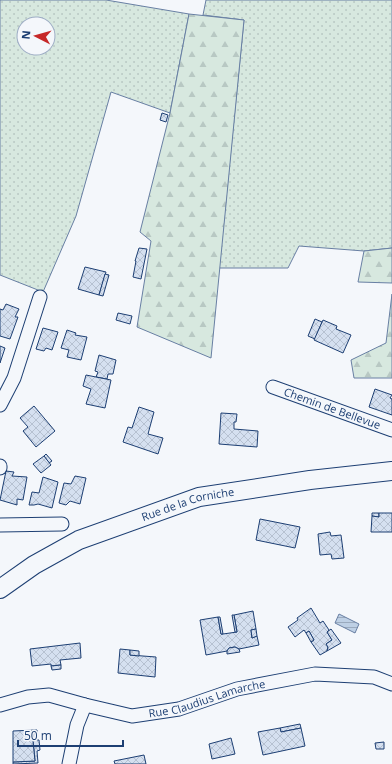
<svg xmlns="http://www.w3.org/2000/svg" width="392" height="764" viewBox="0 0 392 764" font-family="'Open Sans',sans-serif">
  <defs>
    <pattern id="grass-dots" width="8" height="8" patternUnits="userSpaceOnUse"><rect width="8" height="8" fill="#d7e8df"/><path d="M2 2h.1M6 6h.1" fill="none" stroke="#b8c8c3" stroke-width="1.8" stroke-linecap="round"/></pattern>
    <pattern id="forest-firs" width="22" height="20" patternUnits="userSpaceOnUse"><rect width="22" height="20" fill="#d7e8df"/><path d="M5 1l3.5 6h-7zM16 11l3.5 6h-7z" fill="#b8c8c3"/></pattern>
    <pattern id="water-rules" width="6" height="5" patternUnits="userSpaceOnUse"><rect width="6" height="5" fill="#bed0e5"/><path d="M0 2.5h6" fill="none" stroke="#9aaabe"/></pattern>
    <pattern id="building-cross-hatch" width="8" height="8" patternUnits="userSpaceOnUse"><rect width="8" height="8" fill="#d5e0f0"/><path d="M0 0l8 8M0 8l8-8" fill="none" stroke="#b6c1d1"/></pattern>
  </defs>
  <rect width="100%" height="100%" fill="#f4f7fb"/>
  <g fill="url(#grass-dots)" stroke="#687fa3" fill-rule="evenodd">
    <path d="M 0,0 L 106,0 L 189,14 L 170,113 L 111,92 L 76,216 L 43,292 L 0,275 ZM 24,24 L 48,24 L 48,48 L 24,48 Z"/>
    <polygon points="206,0 392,0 392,248 364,251 299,246 288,268 219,268 244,20 203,15"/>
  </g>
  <g fill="url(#forest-firs)" stroke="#687fa3">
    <polygon points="189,14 244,20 211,358 137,327 151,241 140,232 170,113"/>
    <polygon points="392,248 392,283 358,282 364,251"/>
    <polygon points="392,294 392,378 354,378 351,360 386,343"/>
  </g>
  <polygon fill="url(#water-rules)" stroke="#687fa3" points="339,614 359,624 355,633 335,623"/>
  <g fill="url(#building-cross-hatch)" stroke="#1d3f73">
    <polygon points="162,113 168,115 166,122 160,120"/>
    <polygon points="139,248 147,249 141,279 133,277 136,261 135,261"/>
    <polygon points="85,267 106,272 99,295 78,289"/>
    <polygon points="105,274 109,275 103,296 99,295"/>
    <polygon points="6,304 19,309 15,317 18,317 10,339 0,336 0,309 3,310"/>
    <polygon points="118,313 132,316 130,324 116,320"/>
    <polygon points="315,319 322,322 315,339 308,336"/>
    <polygon points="323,320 337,326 336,329 351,335 343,353 314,340"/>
    <polygon points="43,328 58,332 52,350 46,348 44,351 36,349"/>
    <polygon points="67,330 76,333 75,335 87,337 81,360 67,357 69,350 61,348"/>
    <polygon points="0,346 5,348 0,363"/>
    <polygon points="99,355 116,360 113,374 108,374 107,379 96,377 98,372 95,371"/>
    <polygon points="86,375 111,380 105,408 86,404 91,389 83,386"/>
    <polygon points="375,389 392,395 390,398 392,399 392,415 369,407"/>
    <polygon points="34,406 55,431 36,447 23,431 28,427 20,418"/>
    <polygon points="139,407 154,412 148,434 163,438 158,454 123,442 128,427 132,428"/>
    <polygon points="221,413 237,414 236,422 234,422 234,429 258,431 257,447 219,444"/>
    <polygon points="46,454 52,461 49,463 44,456"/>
    <polygon points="44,456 51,465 41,473 33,464"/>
    <polygon points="6,471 14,472 12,476 27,477 23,500 17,499 17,505 0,500"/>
    <polygon points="75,476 86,478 80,504 70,501 66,505 59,503 64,483 71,484"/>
    <polygon points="43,477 58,482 52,508 38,504 34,505 29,505 32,492 39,493"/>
    <polygon points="372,513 379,513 379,517 372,516"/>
    <polygon points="379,513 392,513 392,532 371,532 372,516 379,517"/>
    <polygon points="260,519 300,527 295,548 256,540"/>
    <polygon points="330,532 331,536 341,535 344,558 332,559 331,554 320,555 318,534"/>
    <polygon points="311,608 320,623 323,621 329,630 327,632 332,640 326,644 328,647 327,651 320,655 311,642 314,640 309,631 306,633 304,630 295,637 288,627 298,620 297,618"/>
    <polygon points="253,611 256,629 251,630 252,638 257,636 259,645 239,649 235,647 229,648 227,651 206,655 200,620 218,617 221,634 223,634 237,632 234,615"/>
    <polygon points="232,615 234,615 237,632 235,632"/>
    <polygon points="218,617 220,617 223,634 221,634"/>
    <polygon points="256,629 257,636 252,638 251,630"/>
    <polygon points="331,629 341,643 327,651 328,647 326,644 332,640 327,632"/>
    <polygon points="309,631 314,640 311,642 306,633"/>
    <polygon points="80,643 81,658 60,660 61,665 51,666 51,664 32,666 30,649"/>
    <polygon points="235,647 239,649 240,652 227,654 227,651 229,648"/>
    <polygon points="120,649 130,650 130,655 156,657 155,677 118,673"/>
    <polygon points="130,650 139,651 139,656 130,655"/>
    <polygon points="61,665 61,669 52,670 51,666"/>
    <polygon points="300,724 301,728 281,732 280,728"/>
    <polygon points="280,728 281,732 301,728 305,746 263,755 258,732"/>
    <polygon points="34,730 37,730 37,740 39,740 40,750 37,751 38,763 13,764 13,762 35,761 33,741"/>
    <polygon points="34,730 33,741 35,761 13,762 13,731"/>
    <polygon points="231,738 235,754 212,759 209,744"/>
    <polygon points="384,742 384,749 376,749 375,743"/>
    <polygon points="144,755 146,764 115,764 114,761"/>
  </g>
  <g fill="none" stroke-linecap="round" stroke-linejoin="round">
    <g stroke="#1d3f73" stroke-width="15">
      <g id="minor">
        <path id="s1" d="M 273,387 L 392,430"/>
        <polyline points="0,405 14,378 40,297"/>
        <polyline points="0,466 0,468"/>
        <polyline points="0,525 62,524"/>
        <path id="s2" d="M 0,705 L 28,697 L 49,695 L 85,705 L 132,716 L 179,709 L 237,689 L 315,674 L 374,677 L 392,684"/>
        <polyline points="69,764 77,725 85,705"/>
      </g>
    </g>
    <g stroke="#1d3f73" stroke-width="20">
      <g id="secondary">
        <path id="s3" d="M 0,589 L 34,565 L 79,540 L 199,497 L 310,480 L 392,471"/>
      </g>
    </g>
    <use href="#minor" stroke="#f4f7fb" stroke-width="13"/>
    <use href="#secondary" stroke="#f4f7fb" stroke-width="18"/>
  </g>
  <g text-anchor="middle" stroke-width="3" stroke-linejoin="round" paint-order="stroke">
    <g font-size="11" fill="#1d3f73" stroke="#f4f7fb">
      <text dy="4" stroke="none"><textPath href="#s1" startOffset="63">Chemin de Bellevue</textPath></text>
      <text dy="4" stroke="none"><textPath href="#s3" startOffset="208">Rue de la Corniche</textPath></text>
      <text dy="4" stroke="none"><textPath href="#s2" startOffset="213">Rue Claudius Lamarche</textPath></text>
    </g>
  </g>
  <g transform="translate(36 36) rotate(276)"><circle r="19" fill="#f4f7fb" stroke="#9eadc5"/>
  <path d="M0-3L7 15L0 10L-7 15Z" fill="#c62828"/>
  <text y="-6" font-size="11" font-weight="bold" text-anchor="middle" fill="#1d3f73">N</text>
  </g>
  <path d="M18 740v6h105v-6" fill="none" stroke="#1d3f73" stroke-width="2"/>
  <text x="24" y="740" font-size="12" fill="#1d3f73" stroke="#f4f7fb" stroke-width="3" paint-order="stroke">50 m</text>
</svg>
